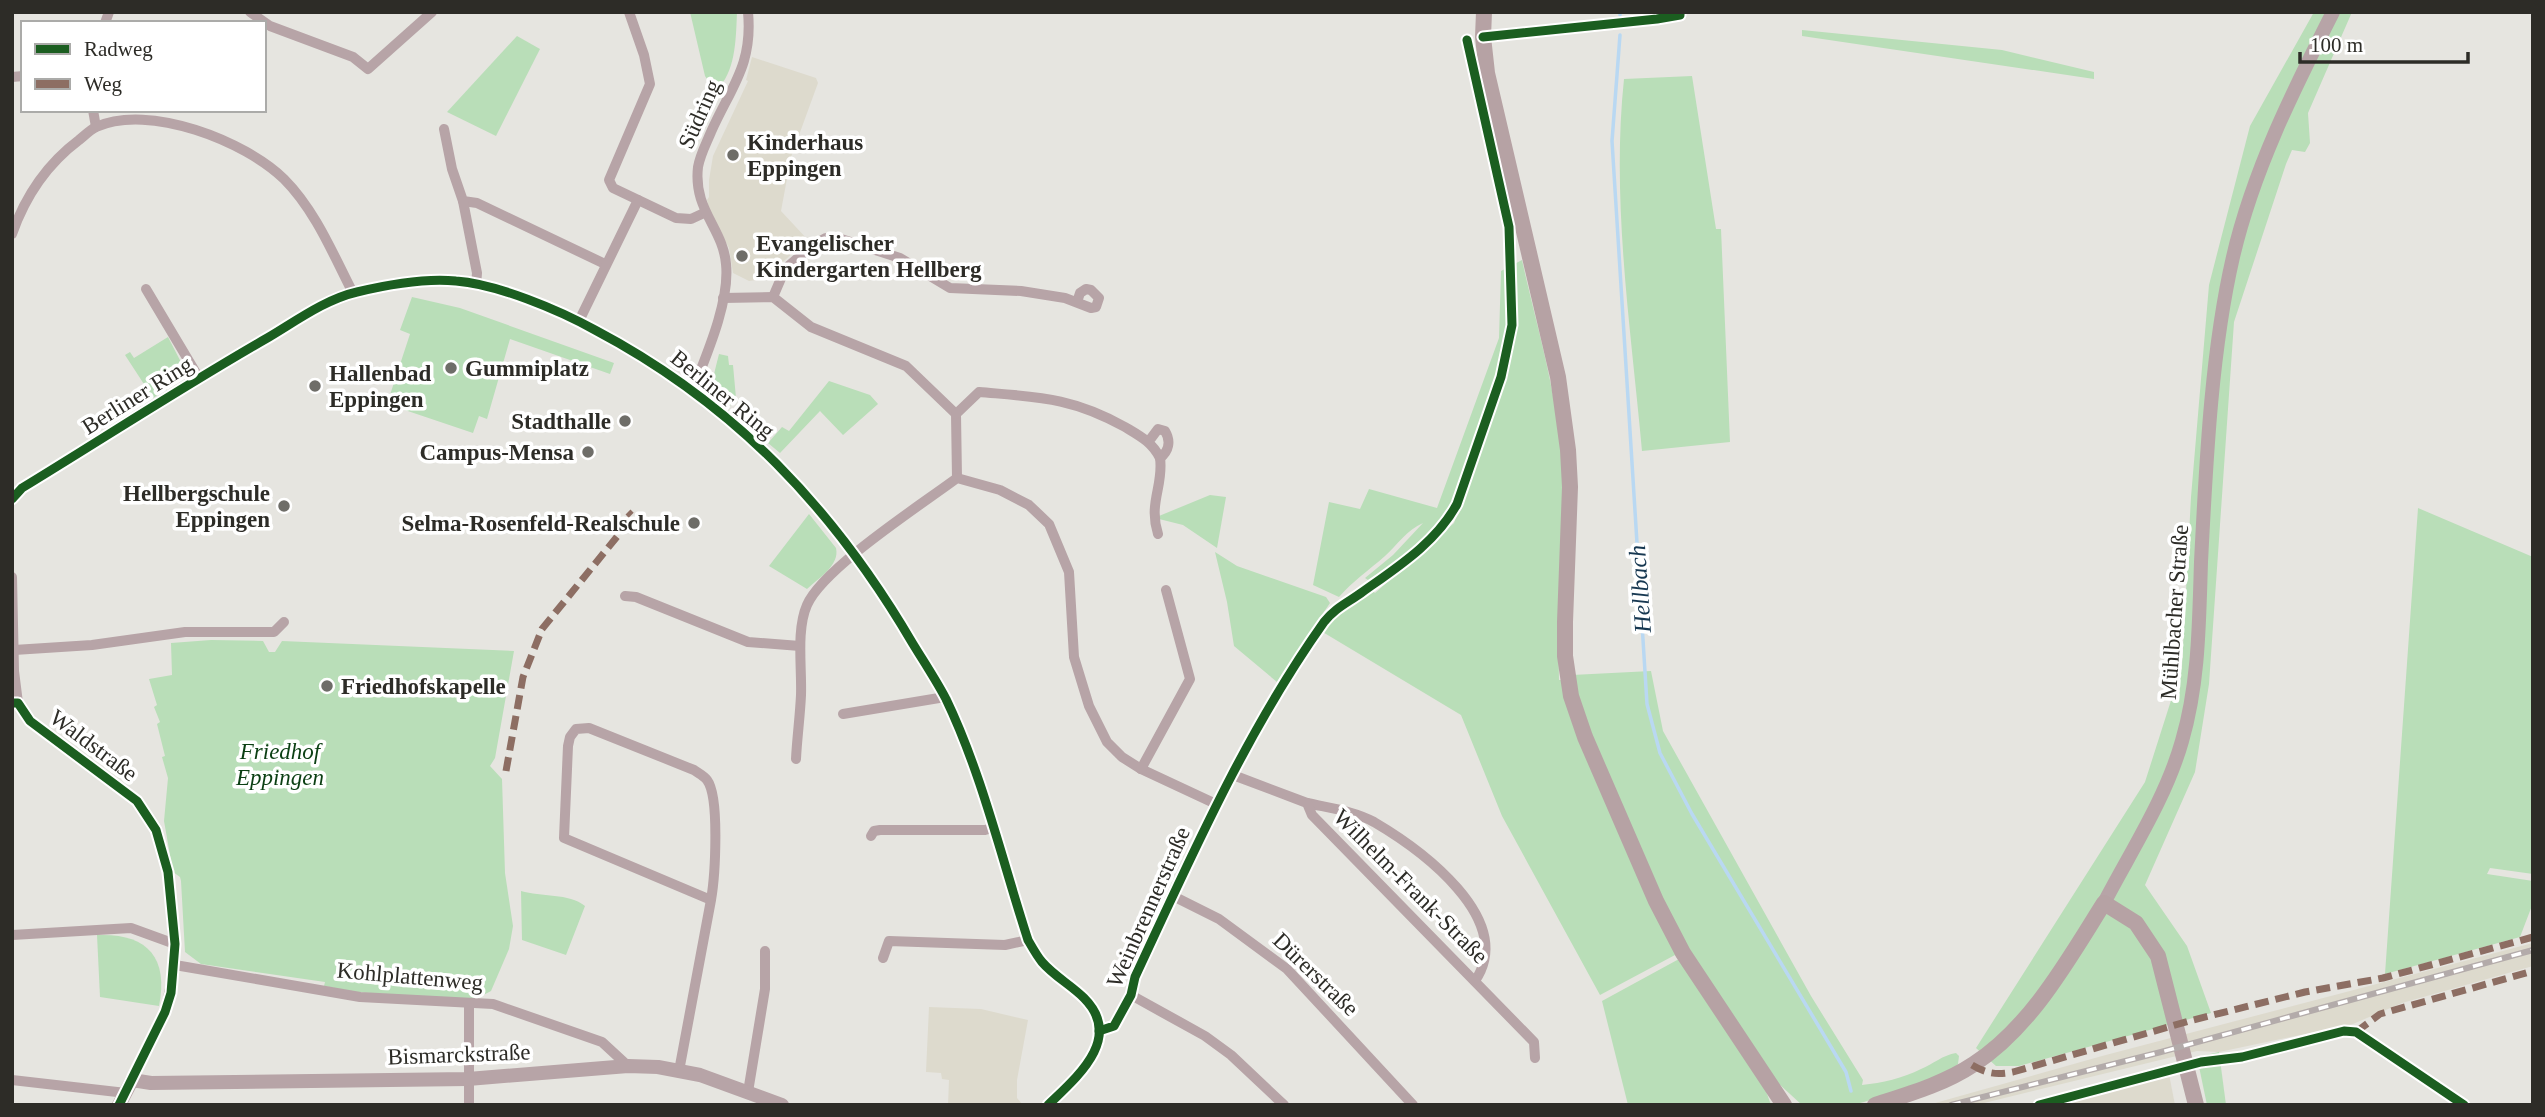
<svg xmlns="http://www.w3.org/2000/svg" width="2545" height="1117" viewBox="0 0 2545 1117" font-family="'Times New Roman',serif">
  <rect width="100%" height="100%" fill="#e6e5e0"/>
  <g fill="#dddacd">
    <polygon points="752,57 816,78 818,83 791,157 781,211 808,240 763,279 749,281 733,273 729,248 710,213 707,200 709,197 709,180 713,156 748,81 746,80"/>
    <polygon points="2533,943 2533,966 2402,1003 2353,1024 2219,1052 2197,1051 1976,1105 1928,1105 2102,1056"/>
    <polygon points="929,1007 981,1009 1028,1020 1017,1080 1017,1098 1023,1105 948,1105 949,1080 942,1079 941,1073 926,1072"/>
    <polygon points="2169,1074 2175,1105 2058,1105"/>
  </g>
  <g fill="#b9deb8">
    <path d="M 690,12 L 737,12 C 736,36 736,68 720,86 L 711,85 L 705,76 Z"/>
    <polygon points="2314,12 2352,12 2308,113 2310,143 2305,152 2292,150 2286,164 2234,322 2209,684 2195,772 2145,885 2187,946 2211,1013 2019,1066 1996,1066 1976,1048 2145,782 2182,666 2191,497 2209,285 2250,126"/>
    <polygon points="1802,30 2002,50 2094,72 2094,79 1802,36"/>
    <polygon points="517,36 540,49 496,136 447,112"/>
    <path d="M 1692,76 L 1716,229 L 1721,229 L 1730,442 L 1642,451 C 1631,328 1611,202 1624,79 Z"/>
    <path d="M 1522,260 C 1537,328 1558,395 1562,465 C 1566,537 1557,608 1559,680 L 1573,680 L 1572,675 L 1651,671 L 1663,731 L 1811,996 L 1863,1080 L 1862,1085 C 1882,1083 1903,1078 1921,1069 C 1933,1064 1943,1055 1956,1053 L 1959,1056 L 1958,1064 L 1954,1069 L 1924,1082 L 1864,1102 L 1852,1105 L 1802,1105 L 1779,1084 L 1675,955 L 1600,995 L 1502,816 L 1461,715 L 1321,631 L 1340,609 L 1372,590 L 1375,593 L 1454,523 L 1460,506 L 1458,505 L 1501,382 L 1497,380 L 1446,517 L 1401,560 L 1371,582 L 1365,578 L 1393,555 L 1423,523 C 1407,530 1397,545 1385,556 C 1369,570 1353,581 1339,597 L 1313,585 L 1329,502 L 1360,509 L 1369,489 L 1437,508 L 1499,338 L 1501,271 Z"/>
    <polygon points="412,297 460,308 614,363 610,374 510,339 487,419 479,416 473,433 387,404 410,334 400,330"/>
    <polygon points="168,337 184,368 177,383 153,398 125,355 130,352 134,358"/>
    <path d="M 719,354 L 728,356 L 729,365 L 733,365 L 736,398 L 729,407 C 707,389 713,379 719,354 Z"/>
    <polygon points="829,381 870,395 878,404 843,435 820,411 780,453 768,443 782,427 789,431"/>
    <polygon points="742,403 774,432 766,440 735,412"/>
    <polygon points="1210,495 1226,497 1217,548 1183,525 1159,519 1159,516"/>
    <polygon points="2418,508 2533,557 2533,874 2490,868 2487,874 2533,881 2533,903 2520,937 2385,974"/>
    <path d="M 809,514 L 836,548 C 840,565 819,578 807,589 L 769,566 Z"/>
    <polygon points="1215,552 1237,566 1326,597 1330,603 1277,682 1234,646 1227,602"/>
    <polygon points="211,640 263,641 269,652 275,652 282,641 514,651 495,758 490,766 502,779 505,873 513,926 509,949 491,991 474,1000 356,992 324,986 325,982 201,964 185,952 181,881 180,877 173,872 164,821 168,778 162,757 165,756 157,724 160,722 154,707 157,705 149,679 172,675 171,643"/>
    <path d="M 521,891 C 541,897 569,893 585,906 L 566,955 L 522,940 Z"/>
    <path d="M 97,935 C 146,933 169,956 159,1006 L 100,997 Z"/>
    <polygon points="1679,959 1766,1091 1771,1105 1628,1105 1602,1001"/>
    <polygon points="2219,1052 2226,1105 2207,1105 2197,1057"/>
  </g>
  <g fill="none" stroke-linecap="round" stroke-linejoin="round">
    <g stroke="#b9d8f2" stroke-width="3.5">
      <polyline points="1620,15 1620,12"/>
      <polyline points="1620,35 1612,141 1647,704 1660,753 1692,814 1846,1072 1851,1091"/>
    </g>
    <g stroke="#b7a4a7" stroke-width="10">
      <polyline points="250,12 270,26 353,57 368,69 432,12"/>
      <polyline points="629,12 644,55 650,84 609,180 613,188 676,218 691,219 704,213"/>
      <polyline points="105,23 109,12"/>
      <polyline points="12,77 23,76"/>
      <polyline points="93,110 96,127"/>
      <polyline points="444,129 452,169 463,201 477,203 605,264"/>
      <polyline points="463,201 477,273 476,285"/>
      <path d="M 12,234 C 25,197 47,164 79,140 C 84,136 90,130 96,127 C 149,103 245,141 284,179 C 315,210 333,254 353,293"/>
      <polyline points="146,289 199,378"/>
      <polyline points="773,297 785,269 813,245 826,238 838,238 900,258 950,288 1021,291 1065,298 1091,308 1096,307 1099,298 1091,290 1086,289 1080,293 1077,302"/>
      <polyline points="723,298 773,297 811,327 906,366 956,414 957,478"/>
      <polyline points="579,321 638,200"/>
      <path d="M 692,392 C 706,356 730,302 726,264 C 723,228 693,210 698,167 C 700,155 706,144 711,132 C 731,87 753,65 748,12"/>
      <path d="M 956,414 L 979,392 C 1037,397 1072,397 1125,427 C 1140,436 1152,442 1160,458 C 1169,451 1171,441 1165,431 L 1158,429 L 1149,441"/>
      <path d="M 12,499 L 22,488 C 104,438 185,385 269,337 C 296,321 326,299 357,292 C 386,285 426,278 456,281 C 497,284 559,310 595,330 C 735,404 834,509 913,644 C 924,662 936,680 946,699 C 982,774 1002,860 1028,940 C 1032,947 1037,956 1042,962 C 1054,976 1071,985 1084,998 C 1124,1038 1077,1077 1048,1105"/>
      <path d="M 1158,534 C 1148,503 1164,485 1160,458"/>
      <polyline points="12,577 14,671 18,703 30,721 137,801 156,830 168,872 175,965 165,1012 132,1080"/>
      <polyline points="625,596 636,597 748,642 800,646"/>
      <polyline points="14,650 92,645 185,632 274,632 284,622"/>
      <polyline points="843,714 945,697"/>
      <path d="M 796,759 C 797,738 800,717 801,695 C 802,668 796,630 807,605 C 823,568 921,505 957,478 L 1000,490 L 1029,505 L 1049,524 L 1069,572 L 1074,657 L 1089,706 L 1107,742 L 1122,757 L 1141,769 L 1216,804"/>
      <polyline points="1141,769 1190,679 1166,590"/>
      <path d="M 1307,803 C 1329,808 1354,811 1374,822 C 1420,849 1517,919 1475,981"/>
      <polyline points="871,836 874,831 880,830 985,830 992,828"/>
      <polyline points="1173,896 1219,919 1287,969 1413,1105"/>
      <polyline points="12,935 131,928 175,944"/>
      <polyline points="883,958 889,941 1005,945 1028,940"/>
      <polyline points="175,965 360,997 493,1004 602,1042 628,1066"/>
      <polyline points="1131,995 1205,1036 1231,1055 1284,1105"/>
      <polyline points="1099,1031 1114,1026 1131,995 1135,977 1216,804 1233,775 1307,803 1312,815 1534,1042 1535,1058"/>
      <path d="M 679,1071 L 711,900 L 564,838 L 568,746 L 570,737 L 576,729 L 589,728 L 694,770 C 698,773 704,776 707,780 C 720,797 715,877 711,900"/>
      <polyline points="12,1080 126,1093"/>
      <polyline points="748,1092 765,989 765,951"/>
      <polyline points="469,1105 469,1004"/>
      <polyline points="2039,1105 2172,1069"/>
    </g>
    <g stroke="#b7a4a7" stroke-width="14">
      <path d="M 2104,903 C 2131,851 2166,798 2182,741 C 2199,683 2199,623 2201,562 C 2206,465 2211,352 2233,257 C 2253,171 2293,91 2333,12"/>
      <polyline points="119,1105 132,1080 151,1083 468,1079 628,1066 658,1067 700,1075 782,1105"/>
    </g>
    <g stroke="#b6a2a4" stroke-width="16">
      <polyline points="1484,12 1483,37 1487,73 1558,377 1568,450 1570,487 1565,622 1565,656 1571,696 1585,737 1656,901 1683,953 1784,1105"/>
      <path d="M 1875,1105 C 1909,1094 1944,1084 1974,1064 C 2031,1027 2068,960 2104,903 L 2136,923 L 2158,956 L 2196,1105"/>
    </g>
    <g stroke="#b3abaa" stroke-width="6">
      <polyline id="rail" points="1951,1105 2161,1052 2533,950"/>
    </g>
    <use href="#rail" stroke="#fff" stroke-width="3.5" stroke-dasharray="10" stroke-linecap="butt"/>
    <g stroke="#8d6e63" stroke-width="7" stroke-dasharray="14 7" stroke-linecap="butt">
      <polyline points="506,771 523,677 542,629 633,517 628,512"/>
      <polyline points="2356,1032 2380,1014 2533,971"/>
      <path d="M 1972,1065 C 1987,1074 1997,1075 2013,1072 L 2189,1021 L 2305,992 L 2383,978 L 2533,937"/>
    </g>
    <g stroke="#fff" stroke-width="13">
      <g id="cycleway">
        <polyline points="1483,37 1657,19 1680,15 1680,12"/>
        <path d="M 12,499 L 22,488 C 104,438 185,385 269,337 C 296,321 326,299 357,292 C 386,285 426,278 456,281 C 497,284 559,310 595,330 C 735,404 834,509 913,644 C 924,662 936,680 946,699 C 982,774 1002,860 1028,940 C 1032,947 1037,956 1042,962 C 1054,976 1071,985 1084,998 C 1124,1038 1077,1077 1048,1105"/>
        <polyline points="12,703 18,703 30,721 137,801 156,830 168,872 175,944 171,993 165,1012 119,1105"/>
        <path d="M 1099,1031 L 1114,1026 L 1131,995 L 1135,977 C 1192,855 1246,732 1324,622 C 1335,608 1347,603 1361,593 C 1396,568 1436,543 1457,504 L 1501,377 L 1512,325 L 1509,227 L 1467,40"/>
        <polyline points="2039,1105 2201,1062 2242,1057 2344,1031 2356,1032 2464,1105"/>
      </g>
    </g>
    <use href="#cycleway" stroke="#1b5e20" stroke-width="9"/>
  </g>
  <g fill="#6e6d68" stroke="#fff" stroke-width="2.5">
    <circle cx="733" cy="155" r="7"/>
    <circle cx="742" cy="256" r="7"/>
    <circle cx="451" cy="368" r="7"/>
    <circle cx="315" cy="386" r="7"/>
    <circle cx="625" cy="421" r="7"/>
    <circle cx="588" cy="452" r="7"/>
    <circle cx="284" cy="506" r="7"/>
    <circle cx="694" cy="523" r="7"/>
    <circle cx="327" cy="686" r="7"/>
  </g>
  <g text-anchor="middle" stroke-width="7" stroke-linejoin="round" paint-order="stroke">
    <g font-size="23" fill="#2d2c27" stroke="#fff">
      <text transform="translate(699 114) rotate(-66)" y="8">Südring</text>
      <text transform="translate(723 394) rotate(39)" y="8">Berliner Ring</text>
      <text transform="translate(137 395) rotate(-32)" y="8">Berliner Ring</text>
      <text transform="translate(2174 612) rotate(-86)" y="8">Mühlbacher Straße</text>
      <text transform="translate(94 745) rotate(37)" y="8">Waldstraße</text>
      <text transform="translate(1411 886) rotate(45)" y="8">Wilhelm-Frank-Straße</text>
      <text transform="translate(1148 907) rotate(-66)" y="8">Weinbrennerstraße</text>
      <text transform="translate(1316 974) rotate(44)" y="8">Dürerstraße</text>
      <text transform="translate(410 976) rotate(5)" y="8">Kohlplattenweg</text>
      <text transform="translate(459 1054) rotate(-2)" y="8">Bismarckstraße</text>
    </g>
    <g font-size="23" font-weight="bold" fill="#2d2c27" stroke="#fff" text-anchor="start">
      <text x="747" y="150">Kinderhaus<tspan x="747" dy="26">Eppingen</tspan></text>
      <text x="756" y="251">Evangelischer<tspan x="756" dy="26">Kindergarten Hellberg</tspan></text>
      <text x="465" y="376">Gummiplatz</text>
      <text x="329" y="381">Hallenbad<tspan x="329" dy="26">Eppingen</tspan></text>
      <text x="611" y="429" text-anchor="end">Stadthalle</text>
      <text x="574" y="460" text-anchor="end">Campus-Mensa</text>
      <text x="270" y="501" text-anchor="end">Hellbergschule<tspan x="270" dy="26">Eppingen</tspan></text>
      <text x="680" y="531" text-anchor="end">Selma-Rosenfeld-Realschule</text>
      <text x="341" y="694">Friedhofskapelle</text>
    </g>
    <g font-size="23" font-style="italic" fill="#0b3f13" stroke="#fff">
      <text x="280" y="759">Friedhof<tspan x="280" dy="26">Eppingen</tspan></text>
    </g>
    <g font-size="24" font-style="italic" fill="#173851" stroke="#fff">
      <text transform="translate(1640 589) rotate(-94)" y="8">Hellbach</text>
    </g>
  </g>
  <rect width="2545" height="1117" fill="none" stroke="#2d2c27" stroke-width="28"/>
  <rect x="21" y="21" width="245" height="91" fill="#ffffff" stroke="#ababa9" stroke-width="2"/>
  <rect x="35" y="44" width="35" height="10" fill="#1b5e20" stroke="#ababa9" stroke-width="2"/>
  <text x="84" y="56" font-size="21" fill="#2d2c27">Radweg</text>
  <rect x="35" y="79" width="35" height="10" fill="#8d6e63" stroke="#ababa9" stroke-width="2"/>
  <text x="84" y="91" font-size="21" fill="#2d2c27">Weg</text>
  <path d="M2300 52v10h168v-10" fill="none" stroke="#2d2c27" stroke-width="3.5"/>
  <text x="2310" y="52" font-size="21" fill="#2d2c27" stroke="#ffffff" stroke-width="5" paint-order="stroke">100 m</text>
</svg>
